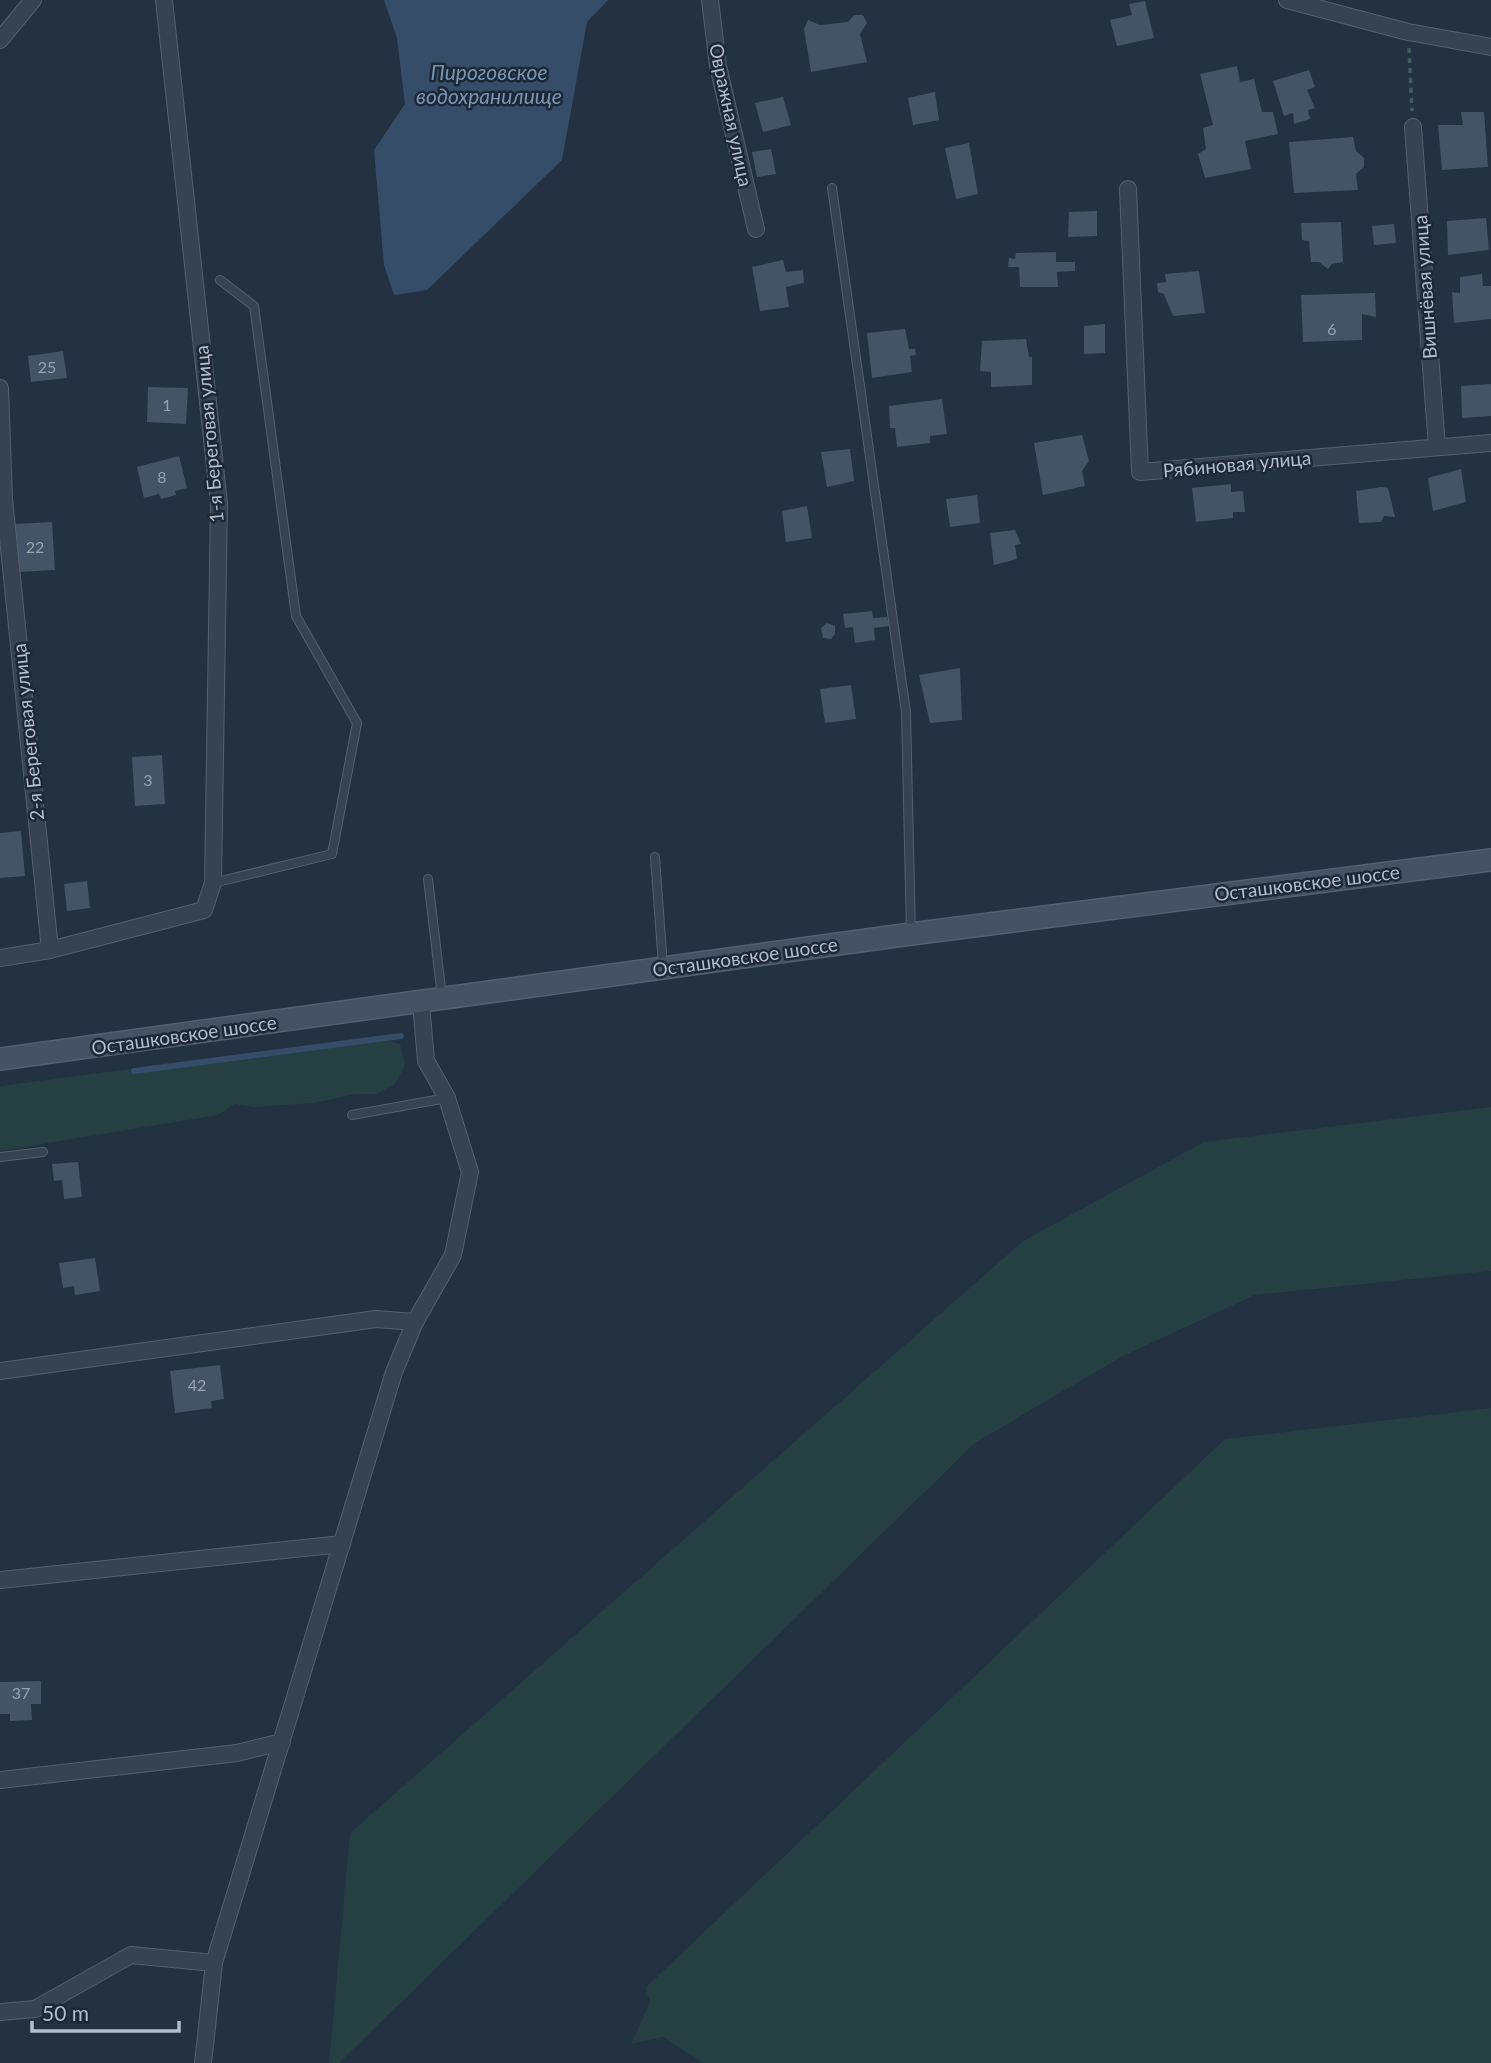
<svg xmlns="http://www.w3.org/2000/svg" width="1491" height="2063" viewBox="0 0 1491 2063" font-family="Lato,sans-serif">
  <rect width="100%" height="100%" fill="#233141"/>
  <g fill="#253f42">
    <polygon points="375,1037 400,1044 405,1066 395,1084 376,1094 356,1094 314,1103 254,1107 235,1104 218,1115 0,1151 0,1086"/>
    <polygon points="1491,1107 1491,1271 1255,1295 1121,1357 975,1443 339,2063 329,2063 350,1833 1023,1241 1204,1142"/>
    <polygon points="1491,1408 1491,2063 703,2063 663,2037 631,2044 650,2002 645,1988 1225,1439"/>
  </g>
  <polygon fill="#364d69" points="384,0 608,0 587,22 562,160 427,290 394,295 384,265 374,150 405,104 397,38"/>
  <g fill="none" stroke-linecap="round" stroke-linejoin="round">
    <polyline stroke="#364d69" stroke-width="6" points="134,1071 401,1036"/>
  </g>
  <g fill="#445365">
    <polygon points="1145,1 1154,38 1117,46 1110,20 1132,15 1129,4"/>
    <polygon points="854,15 863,15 867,23 860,34 867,62 811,72 804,29 808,20 820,25 848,22"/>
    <polygon points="1237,66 1240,82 1254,79 1262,112 1273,112 1278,134 1245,141 1251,169 1205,178 1198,154 1206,149 1203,128 1213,125 1200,74"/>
    <polygon points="1309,70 1315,87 1307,90 1315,108 1308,110 1310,119 1294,124 1293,113 1284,116 1273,81"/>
    <polygon points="935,92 939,120 913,125 908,98"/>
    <polygon points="783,97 791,125 763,132 755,103"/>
    <polygon points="1461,112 1484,112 1488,167 1442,170 1438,125 1463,125"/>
    <polygon points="1353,137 1356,151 1364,158 1364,167 1356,174 1358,190 1294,193 1289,142"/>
    <polygon points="969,143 978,194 956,199 945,148"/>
    <polygon points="771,149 776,174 757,177 752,152"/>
    <polygon points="1097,211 1097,236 1068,237 1069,212"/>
    <polygon points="1486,218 1489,250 1448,255 1447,221"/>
    <polygon points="1341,222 1343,262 1332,264 1328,269 1319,262 1311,262 1309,241 1302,240 1301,223"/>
    <polygon points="1394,224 1396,243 1374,245 1372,226"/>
    <polygon points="1056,252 1056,262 1075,262 1075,271 1057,272 1058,287 1020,287 1019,267 1008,267 1009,258 1015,259 1016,253"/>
    <polygon points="783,260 786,272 803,270 804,283 786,287 789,307 760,311 752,267"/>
    <polygon points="1199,271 1205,313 1173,316 1164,294 1158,292 1157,283 1166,282 1165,274"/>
    <polygon points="1482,274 1483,286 1491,286 1491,319 1454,323 1452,292 1460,293 1460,277"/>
    <polygon points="1375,293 1376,317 1362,314 1362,340 1303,342 1301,295"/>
    <polygon points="1105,324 1105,353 1084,354 1084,326"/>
    <polygon points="905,329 909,349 915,349 916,355 910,356 912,372 872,378 867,333"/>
    <polygon points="1026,339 1029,357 1032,357 1032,385 991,387 991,372 980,371 982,341"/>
    <polygon points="63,351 67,378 31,382 28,356"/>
    <polygon points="1491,384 1491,416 1462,418 1461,386"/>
    <polygon points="148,387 188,388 186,424 147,422"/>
    <polygon points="942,399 947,434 930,436 930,443 897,447 895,428 890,428 889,406"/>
    <polygon points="1082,435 1089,461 1082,471 1085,486 1043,495 1034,443"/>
    <polygon points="850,449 854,481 827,487 821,452"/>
    <polygon points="179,456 187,488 175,491 176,495 161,499 159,494 144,498 137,467"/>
    <polygon points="1461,469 1466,502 1433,511 1428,478"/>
    <polygon points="1231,484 1231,492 1243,491 1245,512 1233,512 1233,518 1196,522 1192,488"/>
    <polygon points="1381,487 1388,488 1395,517 1384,516 1381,522 1359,523 1356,491"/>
    <polygon points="977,495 980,523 950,527 946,499"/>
    <polygon points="807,506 812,538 786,542 782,511"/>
    <polygon points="52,522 55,570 18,572 15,524"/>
    <polygon points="1015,530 1021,544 1015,545 1017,559 994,565 990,533"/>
    <polygon points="872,611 873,618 887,617 889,626 874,628 875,640 855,643 853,627 845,628 843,614"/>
    <polygon points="827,623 835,626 835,634 831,639 823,638 821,628"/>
    <polygon points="960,668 962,720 930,723 919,675"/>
    <polygon points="851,685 856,719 825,723 820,689"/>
    <polygon points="162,755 165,804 135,806 132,757"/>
    <polygon points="21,831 25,876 0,878 0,833"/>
    <polygon points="87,881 90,908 67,911 64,884"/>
    <polygon points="78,1162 82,1197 64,1199 62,1180 54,1181 52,1164"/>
    <polygon points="95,1258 100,1291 75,1295 74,1286 63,1288 59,1263"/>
    <polygon points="220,1365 224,1399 211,1401 212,1408 175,1413 170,1371"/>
    <polygon points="41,1681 41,1704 31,1704 32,1720 10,1721 10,1714 0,1714 0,1682"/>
  </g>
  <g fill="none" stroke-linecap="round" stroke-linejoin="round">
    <g stroke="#55606e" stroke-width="10">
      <g id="service">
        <polyline points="832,188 906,712 911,934"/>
        <polyline points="655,857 663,966"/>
        <polyline points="428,879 442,997"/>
        <polyline points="213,883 332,854 357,723 296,616 254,306 220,280"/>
        <polyline points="352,1115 447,1098"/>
        <polyline points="0,1157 43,1152"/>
      </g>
    </g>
    <g stroke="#55606e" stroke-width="18">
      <g id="minor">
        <polyline points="710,0 718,66 756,229"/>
        <polyline points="1287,0 1408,32 1491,47"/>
        <polyline points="0,40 33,0"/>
        <polyline points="1413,127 1437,447"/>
        <polyline points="1128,189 1140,472 1491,443"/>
        <polyline points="0,388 4,499 50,950"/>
        <polyline points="0,958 50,950 204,910 213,883 219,503 164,0"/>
        <polyline points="0,1371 376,1319 415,1322"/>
        <polyline points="0,1580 342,1544"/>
        <polyline points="0,1780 237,1753 282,1742"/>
        <polyline points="0,2012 35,2009 131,1955 214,1963"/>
        <polyline points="203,2063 214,1963 394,1372 415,1322 453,1255 470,1172 447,1098 426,1061 421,1003"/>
      </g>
    </g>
    <g stroke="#55606e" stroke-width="24">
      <polyline id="secondary" points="0,1059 911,934 1491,860"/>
    </g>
    <polyline stroke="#435c5f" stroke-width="3.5" stroke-dasharray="5 5" stroke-linecap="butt" points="1409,48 1412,111"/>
    <use href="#service" stroke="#374350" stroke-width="8"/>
    <use href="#minor" stroke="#374350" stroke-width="16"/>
    <use href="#secondary" stroke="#455264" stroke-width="21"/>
  </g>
  <g text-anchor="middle" stroke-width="5" stroke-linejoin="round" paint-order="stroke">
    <g font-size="16" fill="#98a2b2">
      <text x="1332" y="335">6</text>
      <text x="47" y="373">25</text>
      <text x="167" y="411">1</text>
      <text x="162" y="483">8</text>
      <text x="35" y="553">22</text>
      <text x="148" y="786">3</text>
      <text x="197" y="1391">42</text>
      <text x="21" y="1699">37</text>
    </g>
    <g font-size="19" fill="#b4bdcb" stroke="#1c2836">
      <text transform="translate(731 115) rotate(78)" y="7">Овражная улица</text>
      <text transform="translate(1425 287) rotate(-94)" y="7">Вишнёвая улица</text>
      <text transform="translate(209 434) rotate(-95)" y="7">1-я Береговая улица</text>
      <text transform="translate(1237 464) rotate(-5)" y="7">Рябиновая улица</text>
      <text transform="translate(28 732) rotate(-96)" y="7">2-я Береговая улица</text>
      <text transform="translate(1307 883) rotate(-7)" y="7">Осташковское шоссе</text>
      <text transform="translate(745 957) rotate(-8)" y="7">Осташковское шоссе</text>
      <text transform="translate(184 1035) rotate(-8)" y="7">Осташковское шоссе</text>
    </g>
    <g font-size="21" font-style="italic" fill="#7a95b4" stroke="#1c2836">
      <text x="489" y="80">Пироговское<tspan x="489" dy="24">водохранилище</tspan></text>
    </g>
  </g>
  <path d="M32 2021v10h147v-10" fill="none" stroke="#b4bdcb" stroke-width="3.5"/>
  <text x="42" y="2021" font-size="21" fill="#b4bdcb" stroke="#1c2836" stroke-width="5" paint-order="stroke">50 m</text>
</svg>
